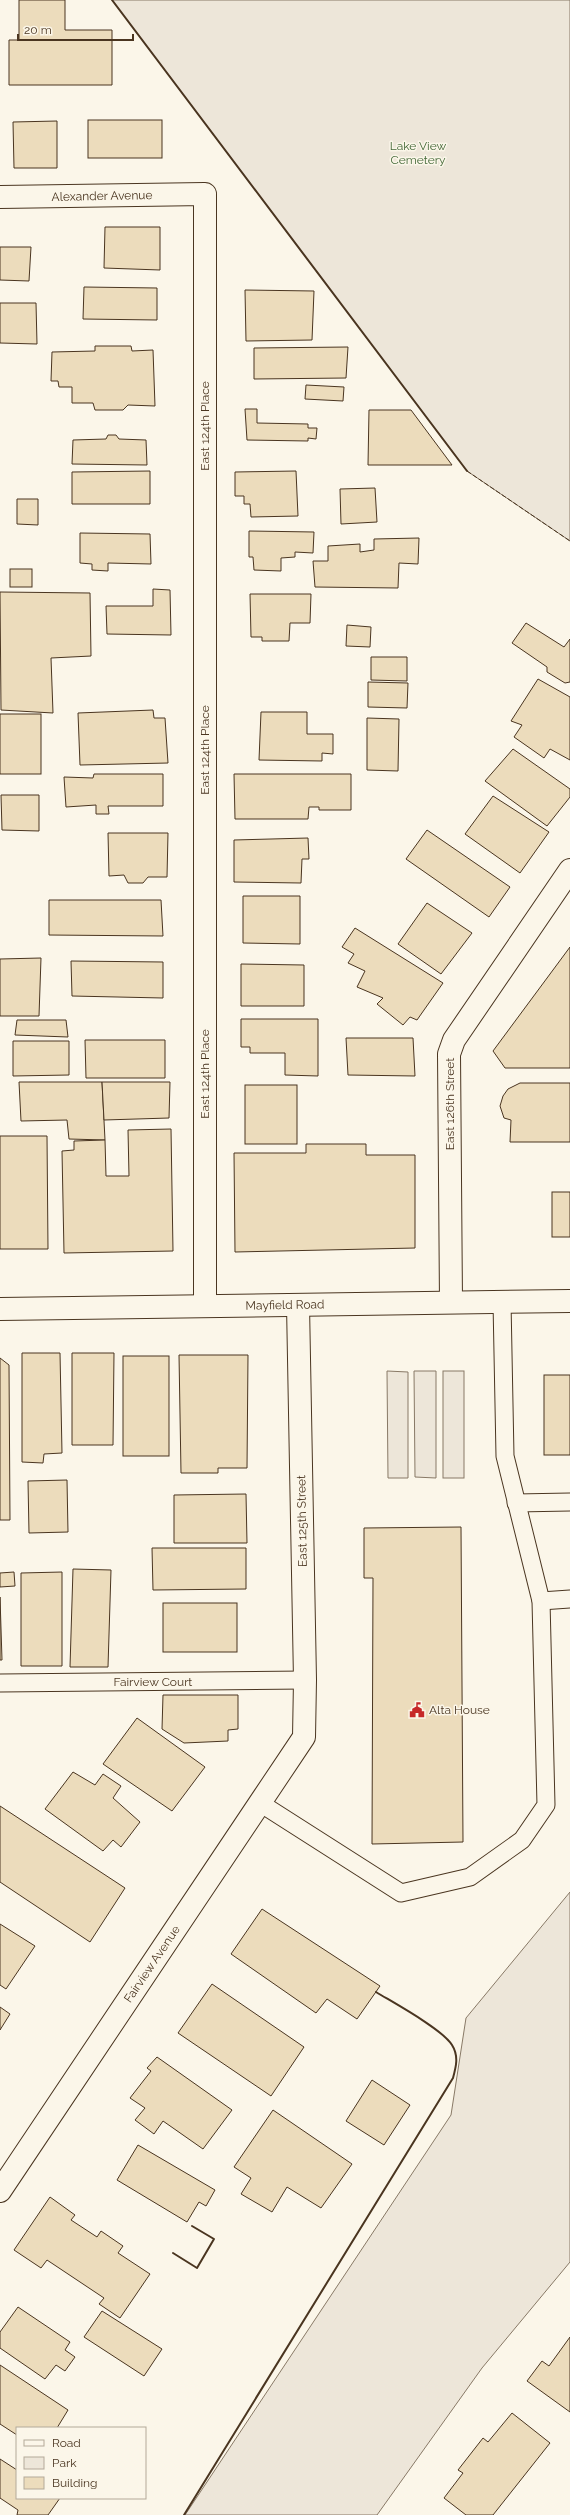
<svg xmlns="http://www.w3.org/2000/svg" width="570" height="2515" viewBox="0 0 570 2515" font-family="Raleway,sans-serif">
  <rect width="100%" height="100%" fill="#fbf6e9"/>
  <g fill="#ede6d9" stroke="#887966">
    <polygon points="112,0 570,0 570,541 467,471"/>
    <polygon points="387,1371 408,1372 408,1478 388,1478"/>
    <polygon points="414,1371 436,1371 436,1478 415,1477"/>
    <rect x="443" y="1371" width="21" height="107"/>
    <polygon points="570,1892 570,2262 482,2368 377,2515 185,2515 451,2115 466,2018"/>
  </g>
  <g fill="#ecdcbc" stroke="#4a3520">
    <polygon points="19,0 65,0 65,30 112,30 112,85 9,85 9,40 19,40"/>
    <rect x="88" y="120" width="74" height="38"/>
    <polygon points="57,121 57,168 14,168 13,122"/>
    <polygon points="105,227 160,227 160,270 104,268"/>
    <polygon points="0,247 31,247 29,281 0,280"/>
    <polygon points="84,287 157,288 157,320 83,319"/>
    <polygon points="245,290 314,291 312,340 246,341"/>
    <polygon points="0,303 36,303 37,344 0,343"/>
    <polygon points="95,346 131,346 132,351 153,350 155,406 128,405 123,410 95,410 93,403 72,403 72,387 59,387 58,381 51,381 52,352 95,351"/>
    <polygon points="348,347 346,378 254,379 254,348"/>
    <polygon points="306,385 344,387 343,401 305,399"/>
    <polygon points="245,409 257,409 257,423 308,424 308,428 317,428 316,439 308,438 308,441 247,440"/>
    <polygon points="369,410 411,410 452,465 368,465"/>
    <polygon points="108,435 116,435 119,439 146,440 147,465 72,464 73,440 106,439"/>
    <polygon points="150,471 150,504 72,504 72,472"/>
    <polygon points="296,471 298,516 251,517 250,504 244,504 244,496 235,496 235,472"/>
    <polygon points="375,488 377,522 341,524 340,489"/>
    <polygon points="17,499 38,499 38,525 17,524"/>
    <polygon points="249,531 314,532 313,553 295,552 295,557 281,558 281,571 254,570 253,557 249,557"/>
    <polygon points="80,533 150,534 151,564 108,563 108,571 92,570 92,564 80,563"/>
    <polygon points="419,538 418,564 399,563 398,588 315,587 313,561 328,561 328,546 360,544 360,552 374,550 374,539"/>
    <rect x="10" y="569" width="22" height="18"/>
    <polygon points="153,589 170,590 171,635 107,634 106,606 153,606"/>
    <polygon points="0,592 90,593 91,656 51,658 53,713 1,710"/>
    <polygon points="250,594 311,594 310,623 290,623 289,641 262,641 262,637 251,637"/>
    <polygon points="526,623 564,647 570,639 570,682 565,683 547,672 547,667 512,643"/>
    <polygon points="347,625 371,627 370,647 346,646"/>
    <polygon points="371,657 407,657 407,681 371,680"/>
    <polygon points="538,679 570,697 570,760 550,749 544,758 514,737 522,725 511,721"/>
    <polygon points="368,682 408,683 407,708 368,707"/>
    <polygon points="153,710 154,718 165,718 168,763 80,765 78,713"/>
    <polygon points="261,712 307,712 307,734 333,734 333,754 322,753 322,761 259,760"/>
    <rect x="0" y="714" width="41" height="60"/>
    <polygon points="367,718 399,719 398,771 367,770"/>
    <polygon points="513,749 570,789 570,797 547,826 485,781"/>
    <polygon points="94,774 163,774 163,806 108,806 109,814 96,814 96,805 66,807 64,777 93,778"/>
    <polygon points="234,774 351,774 351,810 319,810 319,807 309,807 308,819 235,819"/>
    <polygon points="1,795 39,795 39,831 2,830"/>
    <polygon points="493,796 549,832 520,873 465,834"/>
    <polygon points="427,830 510,887 489,917 406,859"/>
    <polygon points="108,833 168,833 167,877 148,877 143,883 128,883 124,875 109,876"/>
    <polygon points="308,838 309,859 302,859 301,883 234,882 234,840"/>
    <polygon points="243,896 300,896 300,944 243,943"/>
    <polygon points="49,900 161,900 163,936 49,935"/>
    <polygon points="427,903 472,933 441,974 398,944"/>
    <polygon points="355,928 443,983 417,1020 410,1017 403,1025 377,1004 383,998 357,987 365,971 348,963 354,954 342,947"/>
    <polygon points="570,947 570,1068 505,1068 493,1051"/>
    <polygon points="41,958 39,1016 0,1016 0,959"/>
    <polygon points="71,961 163,962 163,998 72,996"/>
    <polygon points="241,964 304,965 304,1006 241,1006"/>
    <polygon points="241,1019 318,1019 318,1076 285,1075 285,1053 250,1053 250,1047 241,1047"/>
    <polygon points="17,1020 66,1020 68,1037 15,1035"/>
    <polygon points="346,1038 413,1038 415,1076 348,1075"/>
    <polygon points="85,1040 165,1040 165,1078 86,1078"/>
    <polygon points="13,1041 69,1041 69,1075 13,1076"/>
    <polygon points="19,1082 102,1082 105,1140 69,1139 67,1120 21,1121"/>
    <polygon points="102,1082 170,1082 169,1118 104,1120"/>
    <polygon points="520,1083 570,1083 570,1142 510,1142 511,1120 504,1118 500,1106 503,1096 508,1089"/>
    <rect x="245" y="1085" width="52" height="59"/>
    <polygon points="171,1129 173,1251 64,1253 62,1151 74,1150 74,1141 105,1140 106,1176 129,1176 128,1130"/>
    <polygon points="0,1136 47,1136 48,1249 0,1249"/>
    <polygon points="306,1144 366,1144 366,1155 415,1155 415,1248 235,1252 234,1153 306,1153"/>
    <rect x="552" y="1192" width="18" height="45"/>
    <polygon points="22,1353 60,1353 62,1453 44,1454 43,1463 22,1462"/>
    <polygon points="72,1353 114,1353 113,1445 72,1445"/>
    <polygon points="179,1355 248,1355 247,1468 218,1468 218,1473 181,1473"/>
    <rect x="123" y="1356" width="46" height="100"/>
    <polygon points="0,1358 9,1365 10,1520 0,1520"/>
    <rect x="544" y="1375" width="26" height="80"/>
    <polygon points="67,1480 68,1532 29,1533 28,1481"/>
    <polygon points="246,1494 247,1543 174,1543 174,1495"/>
    <polygon points="461,1527 463,1842 372,1844 373,1578 364,1578 364,1528"/>
    <polygon points="152,1548 246,1548 246,1589 153,1590"/>
    <polygon points="73,1569 111,1570 108,1667 70,1667"/>
    <polygon points="14,1572 15,1586 0,1587 0,1573"/>
    <polygon points="62,1572 62,1666 21,1666 21,1573"/>
    <polygon points="0,1597 2,1660 0,1660"/>
    <rect x="163" y="1603" width="74" height="49"/>
    <polygon points="163,1695 238,1695 238,1729 228,1730 228,1741 184,1743 162,1729"/>
    <polygon points="137,1718 205,1767 172,1811 103,1764"/>
    <polygon points="73,1772 95,1785 103,1774 121,1786 113,1798 140,1822 121,1847 113,1840 103,1851 45,1809"/>
    <polygon points="0,1806 125,1888 90,1942 0,1882"/>
    <polygon points="262,1909 380,1986 357,2019 327,1999 316,2013 231,1954"/>
    <polygon points="0,1924 35,1946 6,1989 0,1985"/>
    <polygon points="212,1984 304,2047 271,2096 178,2033"/>
    <polygon points="0,2007 10,2014 0,2030"/>
    <polygon points="157,2057 232,2110 203,2149 163,2121 154,2134 135,2120 145,2108 130,2098 151,2071 147,2068"/>
    <polygon points="372,2080 410,2105 384,2145 346,2121"/>
    <polygon points="273,2110 352,2164 321,2208 287,2187 272,2212 241,2194 251,2178 234,2167"/>
    <polygon points="138,2145 215,2190 206,2206 199,2202 187,2222 117,2180"/>
    <polygon points="50,2197 75,2215 71,2220 97,2237 101,2231 123,2246 118,2253 150,2274 120,2318 99,2304 104,2298 47,2260 41,2268 14,2250"/>
    <polygon points="18,2307 70,2342 65,2350 75,2357 65,2371 56,2365 45,2379 0,2348 0,2332"/>
    <polygon points="102,2311 162,2349 144,2376 84,2337"/>
    <polygon points="570,2337 570,2412 527,2381 542,2361 549,2366"/>
    <polygon points="0,2365 68,2410 57,2428 17,2428 17,2435 0,2424"/>
    <polygon points="512,2413 550,2443 493,2515 466,2515 444,2498 463,2473 458,2470 483,2438 488,2442"/>
    <polygon points="0,2459 17,2470 17,2498 60,2498 48,2515 17,2515 18,2510 0,2498"/>
  </g>
  <g fill="none" stroke-linecap="round" stroke-linejoin="round">
    <g stroke="#4a3520" stroke-width="19">
      <g id="service">
        <polyline points="516,1503 570,1502"/>
        <polyline points="541,1601 570,1599"/>
        <polyline points="0,1683 305,1680"/>
        <polyline points="260,1803 401,1893 470,1877 522,1840 546,1805 541,1601 505,1456 502,1302"/>
      </g>
    </g>
    <g stroke="#4a3520" stroke-width="24">
      <g id="minor">
        <polyline points="0,197 205,194 205,1306"/>
        <polyline points="451,1302 449,1054 454,1040 570,870"/>
        <polyline points="0,2191 304,1737 305,1680 298,1305"/>
      </g>
    </g>
    <g stroke="#4a3520" stroke-width="24">
      <polyline id="primary" points="0,1309 570,1301"/>
    </g>
    <use href="#service" stroke="#fbf6e9" stroke-width="17"/>
    <use href="#minor" stroke="#fbf6e9" stroke-width="22"/>
    <use href="#primary" stroke="#fbf6e9" stroke-width="22"/>
    <polyline stroke="#4a3520" stroke-width="1" stroke-dasharray="5 2" stroke-linecap="butt" points="467,471 570,541"/>
    <g stroke="#4a3520" stroke-width="2">
      <polyline points="112,0 467,471"/>
      <polyline points="173,2253 197,2268 214,2239 192,2226"/>
      <path d="M 184,2515 L 453,2078 C 456,2067 459,2056 452,2045 C 442,2029 394,2003 376,1992"/>
    </g>
  </g>
  <defs>
    <g id="civic-bare" transform="scale(1.2)"><path d="M-.6-6.5H3V-4.5H.6V-3L4-1V1h2V6H-6V1h2V-1L-.6-3ZM-1.2 2.5V6h2.4V2.5Z" fill="#c62828" stroke="#fbf6e9" stroke-width="2.5" paint-order="stroke"/></g>
  </defs>
  <g fill-rule="evenodd">
    <use href="#civic-bare" x="417" y="1710"/>
  </g>
  <g text-anchor="middle" stroke-width="3" stroke-linejoin="round" paint-order="stroke">
    <g font-size="12" fill="#436837" stroke="#fbf6e9">
      <text x="418" y="150">Lake View<tspan x="418" dy="14">Cemetery</tspan></text>
    </g>
    <g font-size="12" fill="#4a3520" stroke="#fbf6e9">
      <text transform="translate(102 196) rotate(-1)" y="4">Alexander Avenue</text>
      <text transform="translate(205 426) rotate(-90)" y="4">East 124th Place</text>
      <text transform="translate(205 750) rotate(-90)" y="4">East 124th Place</text>
      <text transform="translate(205 1074) rotate(-90)" y="4">East 124th Place</text>
      <text transform="translate(450 1104) rotate(-90)" y="4">East 126th Street</text>
      <text transform="translate(285 1305) rotate(-1)" y="4">Mayfield Road</text>
      <text transform="translate(302 1521) rotate(-91)" y="4">East 125th Street</text>
      <text x="153" y="1686">Fairview Court</text>
      <text transform="translate(152 1964) rotate(-56)" y="4">Fairview Avenue</text>
    </g>
    <g font-size="12" fill="#4a3520" stroke="#fbf6e9" text-anchor="start">
      <text x="429" y="1714">Alta House</text>
    </g>
  </g>
  <rect x="16" y="2427" width="130" height="72" fill="#fbf6e9" stroke="#b4a999"/>
  <rect x="24" y="2440" width="20" height="6" fill="#fbf6e9" stroke="#b4a999"/>
  <text x="52" y="2447" font-size="12" fill="#4a3520">Road</text>
  <rect x="24" y="2457" width="20" height="12" fill="#ede6d9" stroke="#b4a999"/>
  <text x="52" y="2467" font-size="12" fill="#4a3520">Park</text>
  <rect x="24" y="2477" width="20" height="12" fill="#ecdcbc" stroke="#b4a999"/>
  <text x="52" y="2487" font-size="12" fill="#4a3520">Building</text>
  <path d="M18 34v6h115v-6" fill="none" stroke="#4a3520" stroke-width="2"/>
  <text x="24" y="34" font-size="12" fill="#4a3520" stroke="#fbf6e9" stroke-width="3" paint-order="stroke">20 m</text>
</svg>
